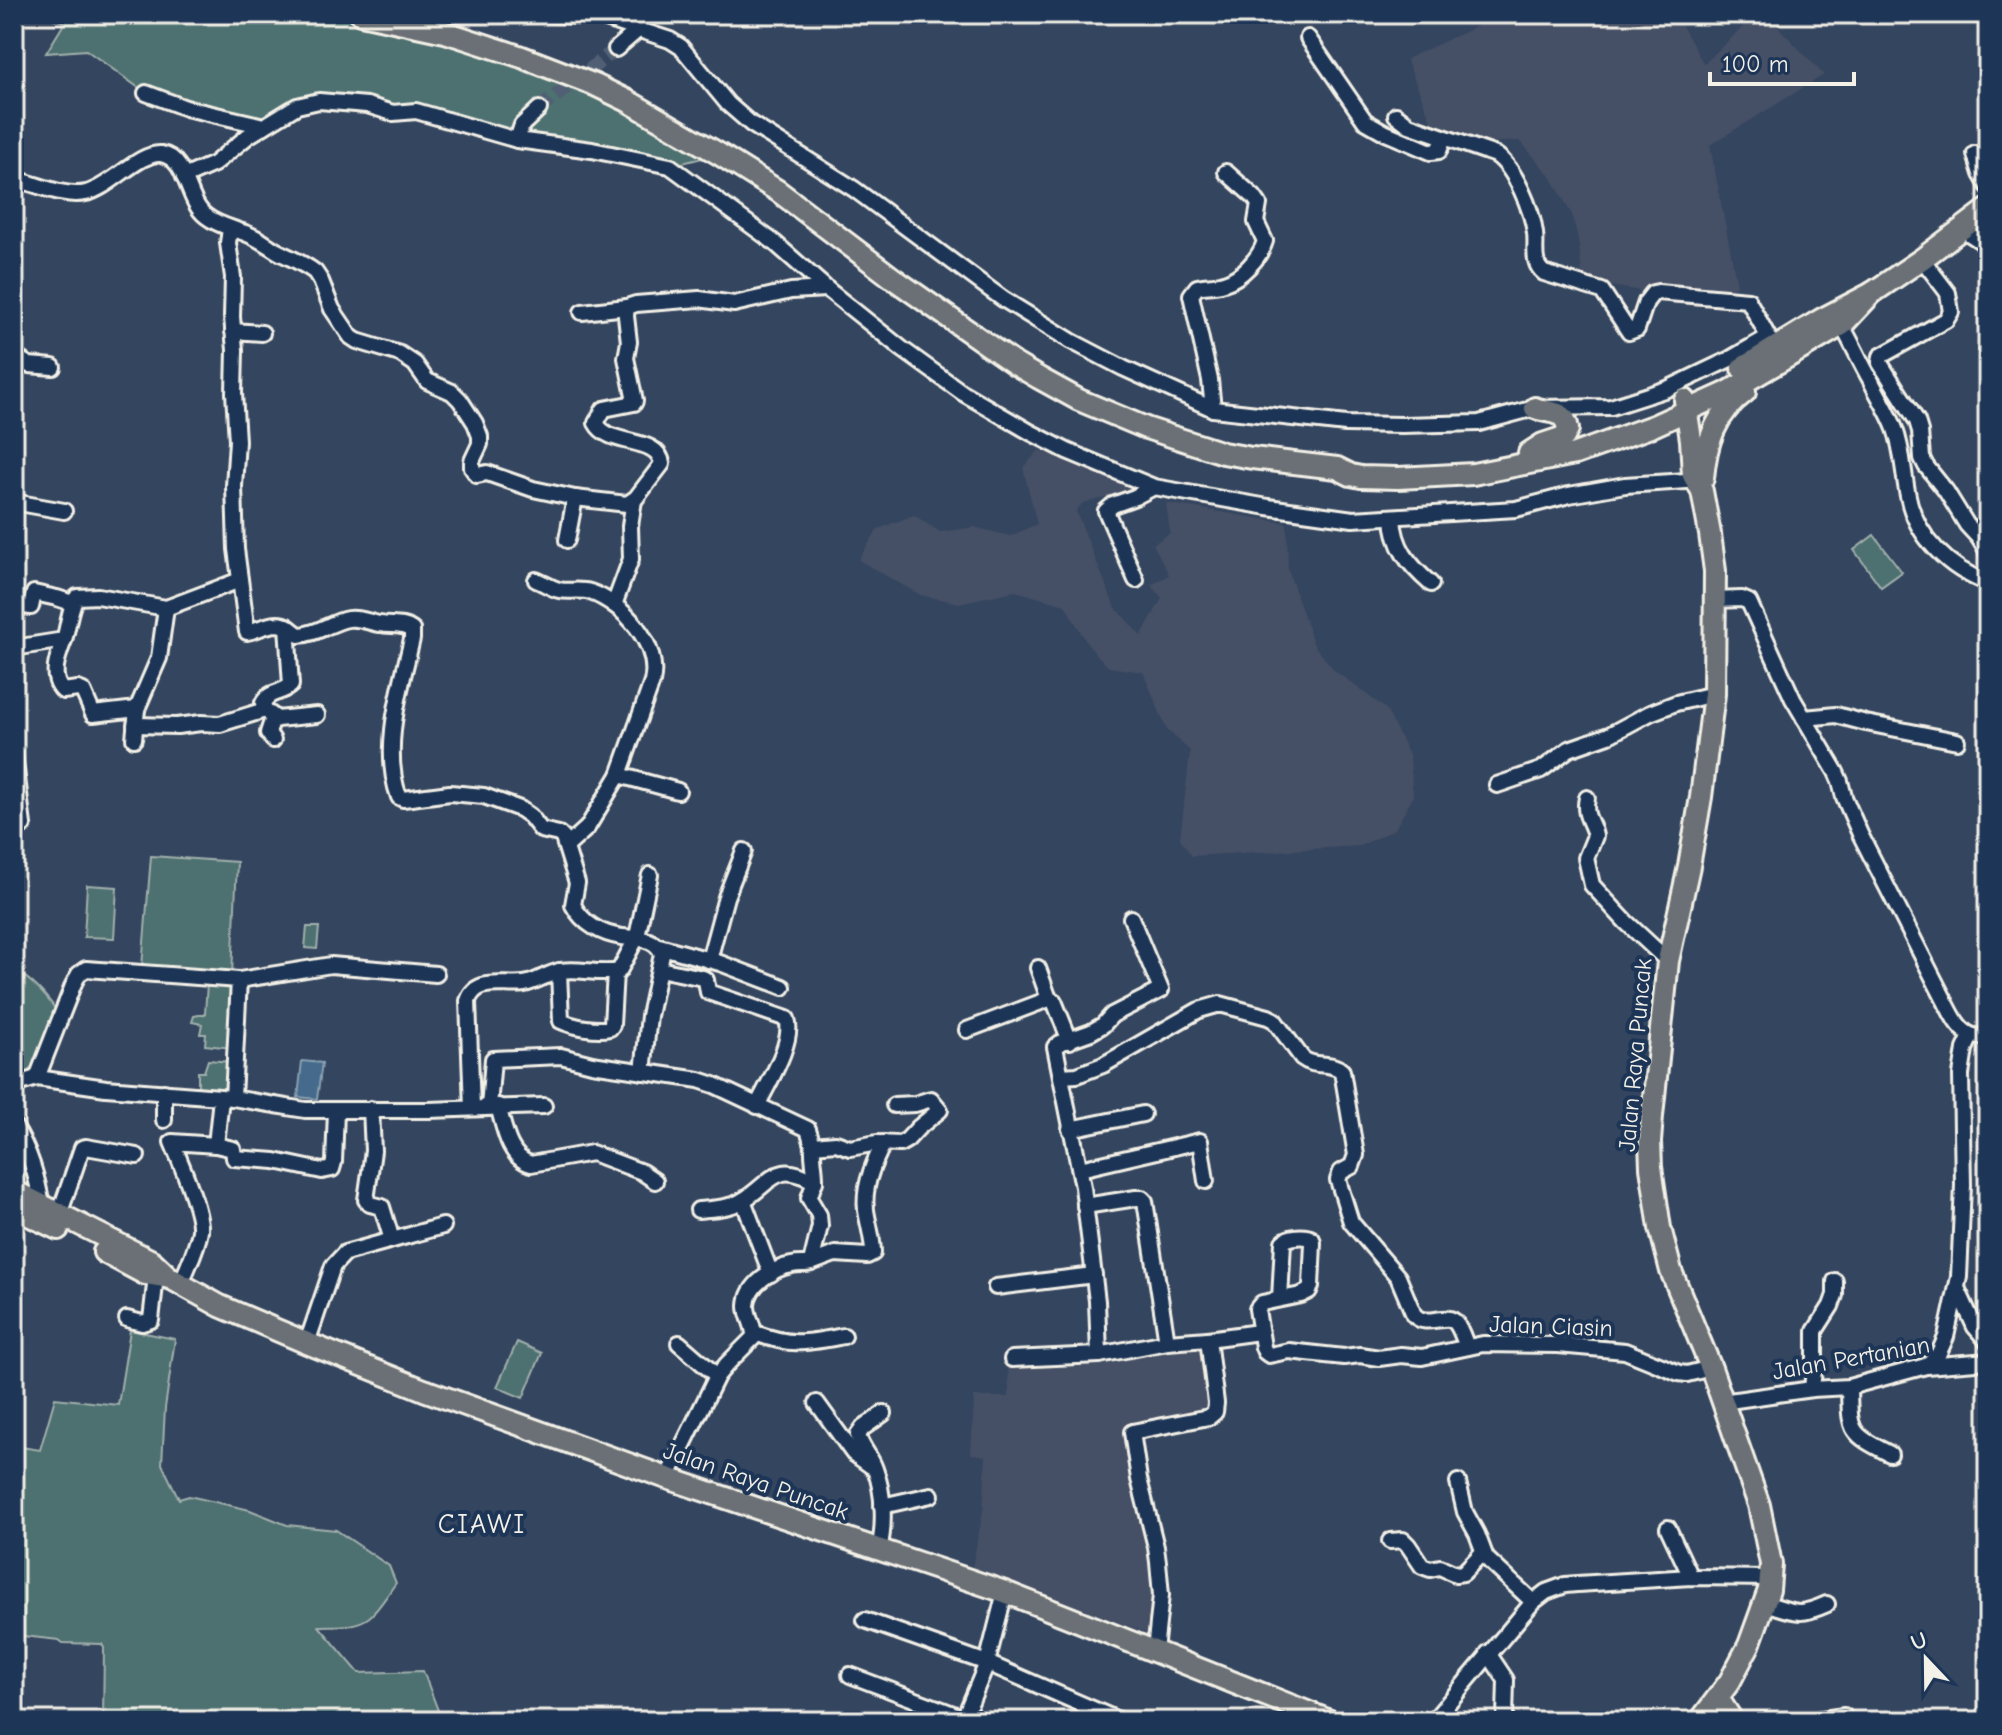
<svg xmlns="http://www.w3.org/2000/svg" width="2002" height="1735" viewBox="0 0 2002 1735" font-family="'Comic Neue',sans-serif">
  <rect width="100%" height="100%" fill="#34455f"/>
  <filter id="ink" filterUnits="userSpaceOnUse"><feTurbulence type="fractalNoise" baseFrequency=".0125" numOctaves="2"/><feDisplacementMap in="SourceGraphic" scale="16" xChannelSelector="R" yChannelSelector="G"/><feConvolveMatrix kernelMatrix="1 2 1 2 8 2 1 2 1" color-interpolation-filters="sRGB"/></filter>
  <g filter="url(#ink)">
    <g fill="#445065">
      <polygon points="1487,14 1675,14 1704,64 1756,14 1766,14 1824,75 1710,145 1737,285 1713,299 1692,300 1611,286 1582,274 1578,239 1572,215 1552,178 1520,141 1485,143 1434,128 1406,59 1490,20"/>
      <polygon points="1039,450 1145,489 1083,503 1076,511 1115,607 1141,636 1162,598 1151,585 1169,575 1153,544 1170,533 1166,503 1287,523 1288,570 1314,645 1334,670 1386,709 1410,757 1413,797 1395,829 1360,846 1192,856 1180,839 1190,751 1167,730 1143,672 1108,667 1088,645 1065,605 1015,591 959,603 920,595 858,560 878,529 914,515 940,532 974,527 1010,536 1037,524 1023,468"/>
      <polygon points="1192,1340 1204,1347 1213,1409 1130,1434 1155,1567 1153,1635 972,1568 983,1511 986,1456 971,1454 974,1397 1009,1397 1008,1367 1116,1358"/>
    </g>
    <g fill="#4e7071" stroke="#a1b0ac" stroke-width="2">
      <polygon points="37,14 354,14 512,54 719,154 670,166 416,110 319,101 264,126 146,93 86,50 46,53 65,22"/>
      <polygon points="1874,535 1902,572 1881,587 1854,550"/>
      <polygon points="151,856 237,862 232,976 142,967"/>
      <polygon points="87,885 117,887 114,938 84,937"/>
      <polygon points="307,927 319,927 317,949 305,948"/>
      <path d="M 17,972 C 32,980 47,997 57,1011 L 40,1055 L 31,1069 L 14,1080 Z"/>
      <polygon points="207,983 228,985 234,989 232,1048 205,1045 206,1034 200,1034 202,1024 192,1022 194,1016 205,1014"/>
      <polygon points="208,1060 231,1062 230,1087 225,1092 198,1089 198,1072 204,1072"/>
      <path d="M 130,1330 L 175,1339 L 165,1408 L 162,1464 L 179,1499 L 189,1496 L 250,1510 L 287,1525 L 336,1530 L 389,1566 L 396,1583 C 389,1592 378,1611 368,1618 C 354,1628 334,1625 319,1626 L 359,1673 L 423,1671 L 442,1721 L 103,1721 L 104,1648 L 102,1644 L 63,1643 L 59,1640 L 14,1635 L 14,1501 L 25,1502 L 14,1500 L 14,1446 L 40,1450 L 55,1398 L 118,1405 Z"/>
      <polygon points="517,1342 542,1353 523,1398 497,1387"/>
    </g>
    <polygon fill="#446b8c" stroke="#8aa1b1" stroke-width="2" points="302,1061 322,1063 317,1099 298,1097"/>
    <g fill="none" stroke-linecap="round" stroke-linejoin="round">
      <polyline stroke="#515f74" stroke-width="14" stroke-dasharray="14 7" stroke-linecap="butt" points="539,109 616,49"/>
      <g stroke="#f4f1e8" stroke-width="20">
        <g id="minor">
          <polyline points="549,14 600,17 670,40 681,47 728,104 751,124 854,189 1003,299 1071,341 1123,368 1213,409 1346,424 1402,425 1479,423 1535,408 1611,407 1667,389 1730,359 1768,337"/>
          <polyline points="1308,38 1365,121 1386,133 1431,152 1439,151 1444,138"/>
          <polyline points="616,49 638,30"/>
          <polyline points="146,93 186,108 264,126"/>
          <path d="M 1396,115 L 1409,125 L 1496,155 C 1515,168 1532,210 1535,233 C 1537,247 1531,263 1544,273 L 1602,291 L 1629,332 L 1637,329 L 1646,302 L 1653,293 L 1658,292 L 1748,300 L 1771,342"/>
          <polyline points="517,140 522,125 539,109"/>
          <polyline points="1975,154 1981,174 1988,186"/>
          <polyline points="184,177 214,164 248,136 297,106 319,101 367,105 393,113 416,111 517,140 592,150 670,166 775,243 827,289 902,349 963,393 1030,432 1067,451 1154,487 1268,507 1353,519 1516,509 1569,495 1625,485 1702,480"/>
          <path d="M 14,179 C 36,183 63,198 86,193 C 110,188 139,152 161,154 C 188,158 186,201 206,216 C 217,225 232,228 245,233 C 257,237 267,245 277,251 C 290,258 303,263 315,272 L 321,281 L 332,309 L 351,337 L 357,341 L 400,354 L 415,364 L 427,381 L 452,392 L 460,400 L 475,423 L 480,436 L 480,444 L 472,461 L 472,468 L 477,475 L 487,473 L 533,489 L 575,498 L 627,504 L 636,498 L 662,464 C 659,435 609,448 596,423 L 604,409 L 634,403 L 635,401 L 626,358 L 629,342 L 626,316 L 627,307 L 636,304 L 699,299 L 734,304 L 791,291 L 827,289"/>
          <path d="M 230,229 L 228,243 L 233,277 L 232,317 L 235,350 L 234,393 L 237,441 L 234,486 L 236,549 L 247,632 C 259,630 275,619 288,627 C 292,629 295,633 299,635 C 318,634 331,622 348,619 C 360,617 370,623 380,624 C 391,626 403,623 412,630 L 412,639 C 401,687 381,748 399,797 L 403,799 L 450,793 L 484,796 L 520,809 L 530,816 L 541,830 L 559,834 L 563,838 L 577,883 L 573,905 C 583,924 602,934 622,937 C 637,939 656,937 662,954 L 649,1016 L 643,1072"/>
          <polyline points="1962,229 1988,246"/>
          <polyline points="1922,259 1948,293 1951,312 1946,320 1881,356 1880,363 1917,421 1920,431 1922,458 1926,466 1946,491 1967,525 1979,538 1988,553"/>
          <polyline points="582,312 627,307"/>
          <path d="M 1838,319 C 1850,338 1859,360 1870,379 C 1878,396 1889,412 1895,429 C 1903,450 1903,473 1908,496 C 1916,537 1949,569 1988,583"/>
          <polyline points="233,331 262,333"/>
          <polyline points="14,356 29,365 53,367"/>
          <path d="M 1213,409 L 1210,380 L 1191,295 L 1197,287 C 1206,285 1215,286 1224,283 C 1241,278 1260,258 1265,241 L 1256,222 L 1259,204 L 1254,197 L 1226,172"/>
          <polyline points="14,502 64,511"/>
          <path d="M 1393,517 C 1394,547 1409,565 1431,584"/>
          <polyline points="567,540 575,498"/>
          <path d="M 536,580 C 544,583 551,588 559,590 C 569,592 580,589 590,592 C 623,603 661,645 652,682 L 619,775 L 587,828 L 567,846"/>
          <polyline points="1136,580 1106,511 1113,505 1135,497 1154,487"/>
          <polyline points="14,598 24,606 31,607 34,593 57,598 72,603"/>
          <path d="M 1714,600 L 1742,599 L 1749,602 L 1793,699 L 1836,772 L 1840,781 L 1844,797 L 1860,834 L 1944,999 C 1951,1012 1959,1033 1974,1036 C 1979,1037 1983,1036 1988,1036"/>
          <polyline points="614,605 631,559 630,526 634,500"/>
          <path d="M 64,640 C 58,656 49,677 63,691 L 78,689 L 83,691 L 93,714 L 137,709"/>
          <path d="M 14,648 L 64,640 C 68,628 70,605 77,597 L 98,596 L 166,608 L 240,580"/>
          <path d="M 265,710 L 263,703 C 270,690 282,694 291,685 L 287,626"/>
          <polyline points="265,710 277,719 317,715"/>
          <polyline points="1804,718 1836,715 1866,723 1957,741"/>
          <polyline points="135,725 177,726 201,723 220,724 265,710"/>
          <polyline points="134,739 137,709 159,658 166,608"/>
          <polyline points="273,740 268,733 273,718"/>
          <polyline points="14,754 23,825"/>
          <polyline points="619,775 678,791"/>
          <polyline points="1497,785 1541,770 1569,749 1609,735 1650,713 1676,703 1714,694"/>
          <path d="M 1587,798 C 1583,816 1592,821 1595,836 L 1586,858 L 1592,885 L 1626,922 L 1668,961"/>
          <polyline points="1131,918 1161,990 1112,1015 1103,1025 1091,1032 1060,1043 1055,1047 1083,1187 1097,1301 1099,1355 1167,1342 1208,1339"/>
          <polyline points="659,946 720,963 783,987"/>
          <polyline points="709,960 726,897 744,851"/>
          <polyline points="1038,968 1049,999 1054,1001 1070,1041"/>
          <path d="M 659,969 L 703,978 L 706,980 L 708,992 L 787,1019 C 795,1041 767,1085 757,1106"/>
          <path d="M 559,971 L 561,1021 C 574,1027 597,1031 610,1028 L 612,1025 L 615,972"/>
          <polyline points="967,1030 1049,999"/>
          <path d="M 1061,1076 L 1077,1075 L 1103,1065 L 1199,1010 L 1220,1004 L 1268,1017 L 1274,1020 L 1302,1058 C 1316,1069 1329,1060 1342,1071 L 1356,1155 L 1352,1166 L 1341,1172 L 1338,1180 L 1351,1222 L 1398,1277 L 1414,1315 C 1427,1329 1447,1311 1456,1323 C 1461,1329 1464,1340 1467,1347"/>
          <polyline points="37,1078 74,983 79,974 86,969 239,980 331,965 436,974"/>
          <polyline points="14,1085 37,1078 106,1088 233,1098 305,1110 429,1110 544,1106"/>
          <polyline points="164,1092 164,1120"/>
          <polyline points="233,1098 239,980"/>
          <path d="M 498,1106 C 504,1126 508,1158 531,1164 L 592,1153 L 642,1172 L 655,1181"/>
          <polyline points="489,1107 493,1059 561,1056 592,1064 699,1080 714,1085 808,1129 813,1145 836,1143 850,1148 877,1143 900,1144 907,1140 918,1128 940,1110 931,1099 915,1104 894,1105"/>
          <path d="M 472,1108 L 468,1001 C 476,976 505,987 524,984 C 537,982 548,973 561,971 C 580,968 600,975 619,971 L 637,937 L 650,875"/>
          <polyline points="371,1109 373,1151 366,1200 370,1204 382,1207 392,1240"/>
          <path d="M 14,1126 C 30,1151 37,1177 42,1206"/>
          <polyline points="1070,1129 1143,1114"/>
          <polyline points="216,1145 233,1149 234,1158 275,1161 322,1171 332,1169 334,1162 336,1111"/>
          <polyline points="1080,1169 1200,1141 1206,1181"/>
          <polyline points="743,1200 771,1274"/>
          <polyline points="1085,1206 1136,1198 1142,1198 1145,1201 1167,1342"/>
          <path d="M 698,1210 C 713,1209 729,1208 742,1201 C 772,1183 775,1159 815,1182"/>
          <polyline points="59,1215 82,1148 86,1147 137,1156"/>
          <path d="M 811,1263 L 835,1254 L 867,1256 L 873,1253 C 873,1239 868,1224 866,1210 C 863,1187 873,1163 884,1143"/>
          <path d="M 181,1284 C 187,1267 197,1249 200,1231 C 202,1212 180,1161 172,1142 L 216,1145 L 221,1098"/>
          <polyline points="996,1287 1094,1275"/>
          <polyline points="1957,1288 1975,1327 1988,1342"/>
          <path d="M 1280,1299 L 1283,1242 C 1289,1236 1305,1235 1312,1239 L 1313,1243 L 1311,1286 L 1309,1291 L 1301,1295 L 1262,1303 L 1257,1309 L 1263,1347 L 1265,1352 L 1269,1355 L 1289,1351 L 1344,1357 L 1360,1355 L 1379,1358 L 1401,1355 L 1422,1357 L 1483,1344 L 1558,1345 L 1625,1351 L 1679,1373 L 1687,1374 L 1711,1368"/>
          <polyline points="127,1319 142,1323 151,1320 156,1276"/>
          <path d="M 755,1333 C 793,1347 806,1343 844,1336"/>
          <polyline points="307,1343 333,1266 345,1253 443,1226"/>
          <polyline points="679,1343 717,1376"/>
          <polyline points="1012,1359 1099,1355"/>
          <polyline points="1926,1366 1938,1355 1946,1337 1959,1277 1963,1185 1961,1075 1965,1049 1971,1036"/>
          <path d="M 1849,1387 C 1850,1431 1848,1433 1890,1454"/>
          <polyline points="1812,1389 1815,1359 1815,1331 1831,1306 1835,1295 1835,1281"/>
          <polyline points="1722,1402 1812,1389 1849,1387 1926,1366 1988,1361"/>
          <polyline points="817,1403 853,1453 871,1466"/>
          <path d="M 667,1478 L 717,1376 L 727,1364 L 754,1337 C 755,1326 747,1317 747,1306 C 747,1285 773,1268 792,1265 C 799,1263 805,1265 811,1263 L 820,1226 L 819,1215 L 809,1198 C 811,1192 814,1185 815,1179 C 815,1168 812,1157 813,1145"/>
          <polyline points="1458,1482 1465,1512 1477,1534 1486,1558 1533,1602"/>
          <polyline points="882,1506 931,1495"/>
          <polyline points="1668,1528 1691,1577"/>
          <polyline points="1390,1541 1403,1540 1408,1545 1422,1566 1430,1569 1440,1567 1456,1574 1463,1573 1483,1552"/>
          <path d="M 879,1550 C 885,1525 884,1493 875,1469 C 871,1456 861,1448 858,1435 L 863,1428 L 884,1413"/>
          <path d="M 1765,1603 C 1795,1612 1798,1617 1827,1604"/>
          <polyline points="865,1620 987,1663 1120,1721"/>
          <polyline points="1155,1651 1161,1595 1158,1562 1156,1547 1139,1479 1132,1432 1209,1417 1215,1412 1216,1403 1208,1339 1259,1332"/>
          <polyline points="1488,1653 1506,1680 1505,1717 1503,1721"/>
          <polyline points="850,1675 972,1721"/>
          <polyline points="964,1718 987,1663 1005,1592"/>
          <polyline points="1433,1721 1533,1602 1546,1592 1565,1585 1577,1584 1691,1577 1771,1578"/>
          <polyline points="1762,1721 1778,1721"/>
          <polyline points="1808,1721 1844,1716"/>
        </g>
      </g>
      <g stroke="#f4f1e8" stroke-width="24">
        <polyline id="major" points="1719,1698 1734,1721"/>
      </g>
      <g stroke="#f4f1e8" stroke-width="26">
        <g id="highway">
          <polyline points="361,14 445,32 522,57 595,85 628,101 719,154 778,191 894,279 1015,364 1039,378 1079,400 1146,428 1223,453 1252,458 1337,468 1351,475 1361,477 1398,478 1473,474 1575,454 1653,426 1728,392 1842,325 1872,293"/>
          <polyline points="1742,368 1822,319 1872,293 1922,259 1988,209"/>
          <polyline points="1685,400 1691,440 1693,475 1702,491 1710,534 1715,571 1714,694 1701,797 1689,866 1668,961 1652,1116 1650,1142 1651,1167 1660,1228 1671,1271 1711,1368 1759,1505 1771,1564 1769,1590 1749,1645 1730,1681 1700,1721"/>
          <path d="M 1529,453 L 1543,444 L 1564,437 L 1568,429 C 1565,409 1551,414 1535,408"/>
          <path d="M 1703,478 C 1706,443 1715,414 1745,392"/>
          <polyline points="14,1191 152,1261 170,1278 220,1306 307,1343 424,1390 667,1478 1005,1592 1330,1721"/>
          <polyline points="14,1208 58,1229"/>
          <polyline points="104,1252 145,1274 170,1278"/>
        </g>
      </g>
      <use href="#minor" stroke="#1d3557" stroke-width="14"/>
      <use href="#major" stroke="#6a7074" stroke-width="18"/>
      <use href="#highway" stroke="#6a7074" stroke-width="20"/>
    </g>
  </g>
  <g text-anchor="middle" stroke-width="8" stroke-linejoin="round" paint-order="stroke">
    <g font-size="24" fill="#f4f1e8" stroke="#1d3557">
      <text transform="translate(1635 1055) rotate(-85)" y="8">Jalan Raya Puncak</text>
      <text transform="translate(1551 1326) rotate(2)" y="8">Jalan Ciasin</text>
      <text transform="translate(1851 1358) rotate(-10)" y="8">Jalan Pertanian</text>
      <text transform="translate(756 1481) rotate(19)" y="8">Jalan Raya Puncak</text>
    </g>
    <g font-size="28" letter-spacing="2" fill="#f4f1e8" stroke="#1d3557">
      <text x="482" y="1533">CIAWI</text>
    </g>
  </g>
  <rect width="2002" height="1735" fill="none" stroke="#1d3557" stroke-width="48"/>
  <rect x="24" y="24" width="1954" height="1687" fill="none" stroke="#f4f1e8" stroke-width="3" filter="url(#ink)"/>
  <g transform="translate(1926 1659) rotate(338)" stroke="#1d3557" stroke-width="6" paint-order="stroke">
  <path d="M0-6L14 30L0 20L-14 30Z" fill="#f4f1e8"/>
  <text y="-12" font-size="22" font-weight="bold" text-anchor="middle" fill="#f4f1e8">U</text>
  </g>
  <path d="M1710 72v12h144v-12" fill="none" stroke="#f4f1e8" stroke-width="4"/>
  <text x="1722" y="72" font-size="24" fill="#f4f1e8" stroke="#1d3557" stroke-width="6" paint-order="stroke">100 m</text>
</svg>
